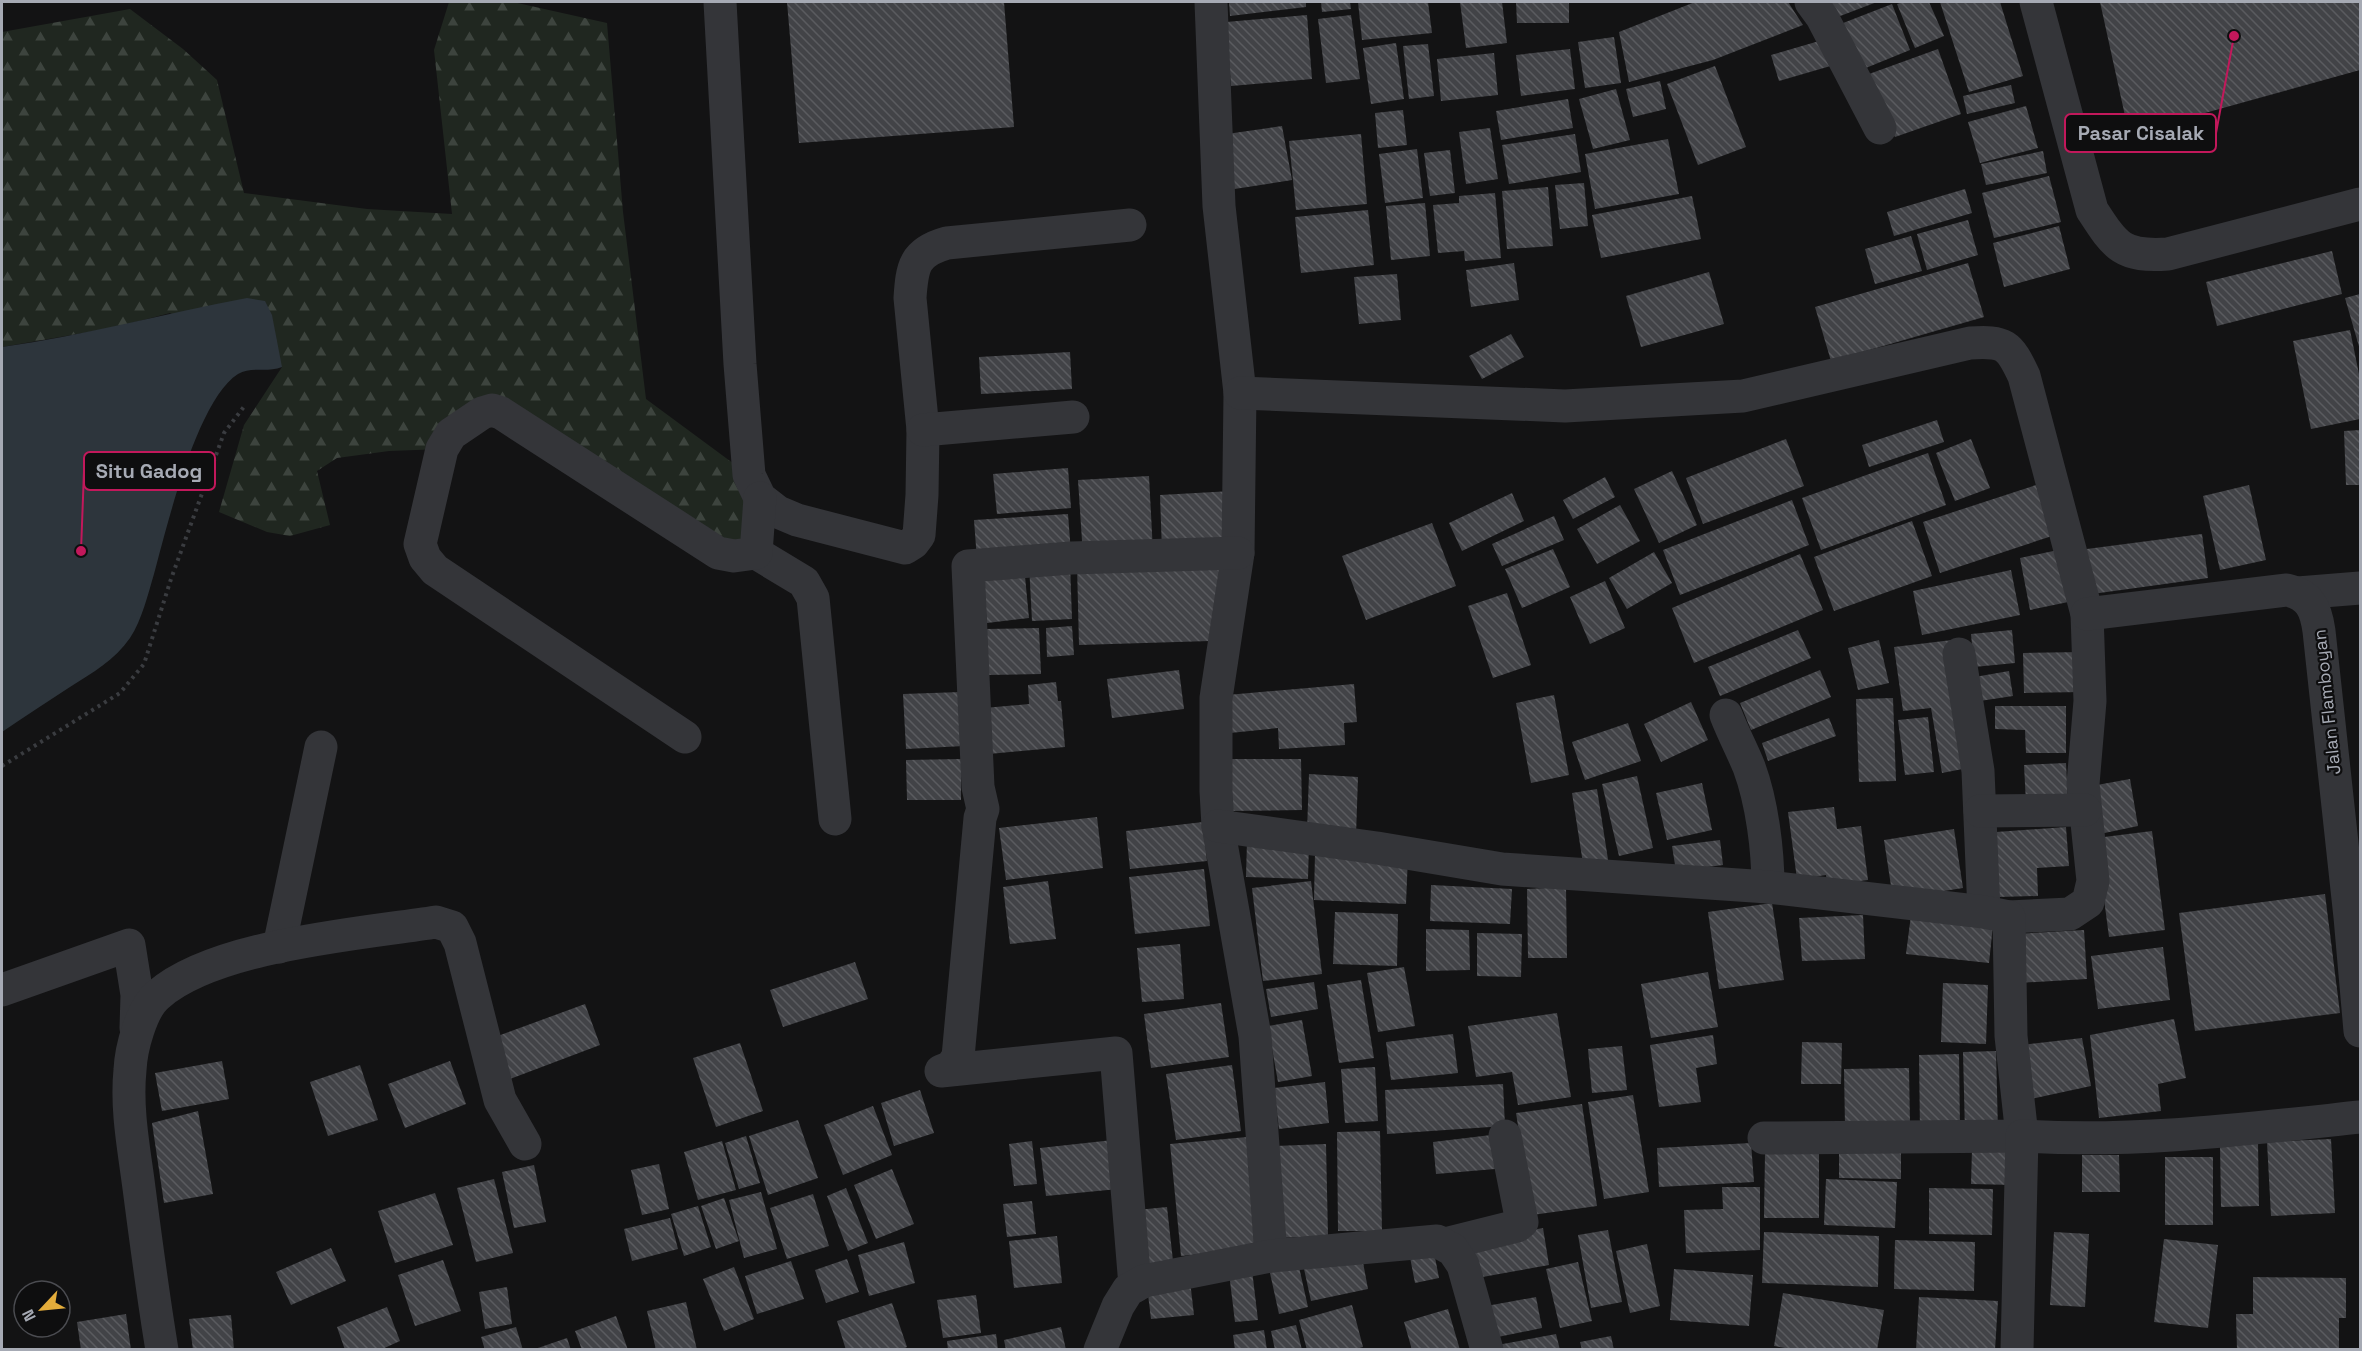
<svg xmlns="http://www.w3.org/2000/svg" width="2362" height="1351" viewBox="0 0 2362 1351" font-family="'Space Grotesk',sans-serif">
  <defs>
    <pattern id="forest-firs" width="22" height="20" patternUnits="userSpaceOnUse" patternTransform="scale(1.5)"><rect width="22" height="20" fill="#202720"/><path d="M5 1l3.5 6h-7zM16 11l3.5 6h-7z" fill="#3d443e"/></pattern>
    <pattern id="building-back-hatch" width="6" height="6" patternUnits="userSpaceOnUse" patternTransform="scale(1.5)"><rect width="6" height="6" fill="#424347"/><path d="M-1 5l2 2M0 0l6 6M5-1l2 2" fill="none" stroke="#5a5b5f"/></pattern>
  </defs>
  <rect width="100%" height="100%" fill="#131314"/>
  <polygon fill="url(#forest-firs)" points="449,2 513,2 607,23 623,212 646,399 749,475 760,498 734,556 501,413 442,449 389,451 337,458 317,471 330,525 290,536 267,532 219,512 244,425 282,367 170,313 112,328 2,347 2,32 130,9 183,49 217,80 244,193 367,209 452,214 434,50"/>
  <path fill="#2d353c" d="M 247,298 L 265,301 L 272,315 L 282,367 C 268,373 251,366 238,374 C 197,400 167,526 154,574 C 148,594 142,620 130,638 C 115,660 92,673 70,687 C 47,702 24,717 2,732 L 2,347 C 84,336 165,313 247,298 Z"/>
  <g fill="url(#building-back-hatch)">
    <polygon points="787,2 1004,2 1014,127 799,143"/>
    <polygon points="1229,2 1306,2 1306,7 1230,16"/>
    <polygon points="1321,2 1350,2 1351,9 1322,12"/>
    <polygon points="1358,2 1428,2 1432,33 1362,40"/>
    <polygon points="1460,2 1502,2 1507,43 1466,48"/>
    <polygon points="1516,2 1569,2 1569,23 1517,23"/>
    <polygon points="1695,2 1788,2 1803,25 1713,60 1629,82 1619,32"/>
    <polygon points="1820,2 1877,2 1827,21"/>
    <polygon points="1903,2 1929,2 1944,36 1915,48 1897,4"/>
    <polygon points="1940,2 2000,2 2023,76 1969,92"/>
    <polygon points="2100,2 2360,2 2360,70 2129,134"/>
    <polygon points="1892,4 1910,50 1856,72 1838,25"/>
    <polygon points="1307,15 1312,79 1231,86 1226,22"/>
    <polygon points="1351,15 1360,79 1326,83 1318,19"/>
    <polygon points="1614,37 1621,83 1585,88 1578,42"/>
    <polygon points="1826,39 1834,65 1779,81 1771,55"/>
    <polygon points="1396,43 1404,99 1371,104 1363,48"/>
    <polygon points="1428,44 1434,96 1409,99 1403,46"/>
    <polygon points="1570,49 1575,89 1521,96 1516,55"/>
    <polygon points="1938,49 1961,114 1895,137 1858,78"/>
    <polygon points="1494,53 1498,95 1441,101 1437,59"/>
    <polygon points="1715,66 1746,147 1698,165 1667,84"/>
    <polygon points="1660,81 1666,109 1633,117 1626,89"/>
    <polygon points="2011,85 2015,103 1967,114 1963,96"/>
    <polygon points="1616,89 1630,140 1593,149 1579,99"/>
    <polygon points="1568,99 1573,128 1501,140 1496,111"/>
    <polygon points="2026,106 2038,148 1980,163 1968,122"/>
    <polygon points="1403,110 1407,145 1378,148 1375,113"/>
    <polygon points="1282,126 1292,180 1228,190 1220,135"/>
    <polygon points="1490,128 1498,179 1466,184 1459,132"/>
    <polygon points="1361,134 1367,204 1296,210 1289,141"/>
    <polygon points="1575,134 1581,172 1509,184 1502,145"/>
    <polygon points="1668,139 1679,194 1595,209 1585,154"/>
    <polygon points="1417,149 1423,198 1385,203 1379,154"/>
    <polygon points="1450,150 1455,193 1430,196 1424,153"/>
    <polygon points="2043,151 2047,173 1986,185 1981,164"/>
    <polygon points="2049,176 2061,222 1994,238 1982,193"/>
    <polygon points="1584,183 1588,226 1560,229 1555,185"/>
    <polygon points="1548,187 1553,246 1507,249 1502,191"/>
    <polygon points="1965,189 1972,213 1894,236 1887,212"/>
    <polygon points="1495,193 1501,258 1465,261 1464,251 1438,253 1433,205 1459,203 1459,196"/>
    <polygon points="1692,196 1701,239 1601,258 1592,215"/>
    <polygon points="1425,203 1430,256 1391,260 1386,206"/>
    <polygon points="1368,210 1374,265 1301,273 1295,217"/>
    <polygon points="1968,220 1978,255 1927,270 1917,234"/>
    <polygon points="2059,226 2070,269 2004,287 1993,243"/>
    <polygon points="1911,236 1922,271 1875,284 1865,249"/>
    <polygon points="2332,251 2342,294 2217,326 2206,282"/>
    <polygon points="1514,263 1519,300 1471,307 1466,270"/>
    <polygon points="1968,263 1984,317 1831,361 1815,307"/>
    <polygon points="1709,272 1724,324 1641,347 1626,296"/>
    <polygon points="1397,274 1401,320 1359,324 1354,277"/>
    <polygon points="2360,294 2360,350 2345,298"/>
    <polygon points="2350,330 2360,379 2360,419 2311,429 2293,341"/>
    <polygon points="1511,334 1524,357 1482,379 1469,356"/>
    <polygon points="1070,352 1072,389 981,394 979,357"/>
    <polygon points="1937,420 1944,442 1869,467 1862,445"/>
    <polygon points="2360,430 2360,485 2346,485 2344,431"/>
    <polygon points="1786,439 1804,486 1703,524 1686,478"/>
    <polygon points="1971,439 1990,488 1955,501 1936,453"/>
    <polygon points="1928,453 1946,505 1821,550 1802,498"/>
    <polygon points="1068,468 1071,508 997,514 993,474"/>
    <polygon points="1672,471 1697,525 1659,543 1634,489"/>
    <polygon points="1149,476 1153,552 1083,556 1078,480"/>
    <polygon points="1605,477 1615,497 1573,519 1563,500"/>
    <polygon points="2036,485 2052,536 1940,573 1923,522"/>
    <polygon points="2249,485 2266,560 2220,570 2203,496"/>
    <polygon points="1232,491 1235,549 1162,552 1160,495"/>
    <polygon points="1512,493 1524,521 1462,551 1449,523"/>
    <polygon points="1792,500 1809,545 1680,595 1663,550"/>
    <polygon points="1620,505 1640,541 1597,564 1577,529"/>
    <polygon points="1068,514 1071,553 977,560 974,520"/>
    <polygon points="1554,516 1564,540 1502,566 1492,544"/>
    <polygon points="1912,521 1932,576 1834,611 1814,557"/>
    <polygon points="1432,523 1456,586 1366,620 1342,556"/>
    <polygon points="2202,534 2208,578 2085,595 2079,550"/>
    <polygon points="1553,549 1570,587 1522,608 1505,569"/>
    <polygon points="2063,549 2073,601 2030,610 2020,558"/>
    <polygon points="1654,552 1672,583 1627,609 1609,578"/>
    <polygon points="1800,554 1823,610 1694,663 1672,608"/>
    <polygon points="1229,559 1210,641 1079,645 1077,565"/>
    <polygon points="1070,563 1072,619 1032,621 1029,564"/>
    <polygon points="1024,566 1029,618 987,623 982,570"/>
    <polygon points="2011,570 2020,615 1922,635 1913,591"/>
    <polygon points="1605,581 1625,628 1590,644 1570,597"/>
    <polygon points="1507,593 1531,665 1493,678 1468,606"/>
    <polygon points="1072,626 1074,655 1047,657 1046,628"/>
    <polygon points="1039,628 1041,674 987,675 985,629"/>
    <polygon points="1798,630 1811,658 1720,696 1708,667"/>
    <polygon points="2012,630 2015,663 1974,667 1971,634"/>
    <polygon points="1879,640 1889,683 1858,690 1848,648"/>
    <polygon points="1952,640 1973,767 1942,773 1931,708 1903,711 1894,647"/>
    <polygon points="2084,652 2084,692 2024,693 2023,653"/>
    <polygon points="1179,670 1184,709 1112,718 1107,679"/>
    <polygon points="1820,670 1831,697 1751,730 1740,703"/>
    <polygon points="2009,671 2013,696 1973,702 1969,678"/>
    <polygon points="1056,682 1058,701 1061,701 1065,747 989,754 984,708 1029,704 1028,685"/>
    <polygon points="1354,684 1357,722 1344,723 1345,745 1279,749 1278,728 1230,733 1227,695"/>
    <polygon points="961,692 964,746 906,749 903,694"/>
    <polygon points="1554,695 1569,775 1531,783 1516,703"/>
    <polygon points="1893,698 1896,781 1859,782 1856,699"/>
    <polygon points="1691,702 1708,740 1661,762 1644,724"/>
    <polygon points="1995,706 2066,706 2066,753 2026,753 2025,730 1995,729"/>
    <polygon points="1928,717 1934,772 1905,775 1898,720"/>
    <polygon points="1829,718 1836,736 1768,761 1762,743"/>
    <polygon points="1628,723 1641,761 1585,780 1572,742"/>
    <polygon points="961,759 961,800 907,800 906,760"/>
    <polygon points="1226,759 1301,759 1302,810 1227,811"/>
    <polygon points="2066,763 2068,801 2026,803 2024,765"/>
    <polygon points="1309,774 1358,777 1356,835 1307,832"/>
    <polygon points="1637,776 1653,848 1619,856 1602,784"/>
    <polygon points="2130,779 2138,826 2095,835 2086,787"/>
    <polygon points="1702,783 1712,830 1667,840 1656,793"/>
    <polygon points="1597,789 1609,866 1584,870 1572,793"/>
    <polygon points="1834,807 1837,829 1861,826 1868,880 1827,885 1826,875 1797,879 1788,812"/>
    <polygon points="1097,817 1103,868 1006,880 999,828"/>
    <polygon points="1203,822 1207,861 1130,869 1126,831"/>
    <polygon points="2066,827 2069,866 2037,868 2038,896 1998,897 1996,832"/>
    <polygon points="1954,829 1963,888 1893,899 1884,840"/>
    <polygon points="2152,831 2165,930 2109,937 2096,838"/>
    <polygon points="1720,840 1723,865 1676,871 1672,846"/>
    <polygon points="1247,841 1309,843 1308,879 1246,877"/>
    <polygon points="1315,852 1408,856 1406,904 1314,900"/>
    <polygon points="1204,869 1210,926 1135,934 1129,877"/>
    <polygon points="1048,881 1056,939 1010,944 1003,887"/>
    <polygon points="1311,881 1322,974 1263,981 1252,888"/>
    <polygon points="1431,885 1512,889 1510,924 1430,921"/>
    <polygon points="1566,887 1567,958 1528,958 1527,889"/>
    <polygon points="2325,894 2340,1013 2195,1031 2179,913"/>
    <polygon points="1772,903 1784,980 1719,989 1708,912"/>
    <polygon points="1335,912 1398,914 1397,966 1333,964"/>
    <polygon points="1863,915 1865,959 1802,961 1799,918"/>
    <polygon points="1911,915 1993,925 1989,963 1906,954"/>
    <polygon points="1426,929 1469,930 1470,970 1426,971"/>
    <polygon points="2084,930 2087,979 2017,983 2015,934"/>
    <polygon points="1477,933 1522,934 1521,977 1477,976"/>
    <polygon points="1180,944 1184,999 1142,1002 1137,948"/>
    <polygon points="2163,947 2170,1000 2098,1009 2091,956"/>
    <polygon points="855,962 868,999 783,1027 770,990"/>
    <polygon points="1404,967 1415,1026 1378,1032 1367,973"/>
    <polygon points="1708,972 1718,1027 1651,1038 1641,984"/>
    <polygon points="1361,980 1374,1058 1339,1063 1327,985"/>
    <polygon points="1314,982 1318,1009 1271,1017 1266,989"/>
    <polygon points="1943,983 1988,985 1986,1044 1941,1042"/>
    <polygon points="1221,1003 1229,1057 1151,1068 1144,1014"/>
    <polygon points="585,1004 600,1045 510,1079 495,1037"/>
    <polygon points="1557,1013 1571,1097 1518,1105 1512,1072 1476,1077 1468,1026"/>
    <polygon points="2174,1019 2186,1078 2158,1084 2161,1111 2099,1118 2090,1035"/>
    <polygon points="1302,1020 1312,1076 1278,1082 1268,1026"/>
    <polygon points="1453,1034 1458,1073 1391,1080 1386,1042"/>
    <polygon points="1713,1035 1717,1064 1696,1068 1701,1102 1659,1107 1650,1045"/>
    <polygon points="2082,1038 2091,1086 2031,1099 2022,1045"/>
    <polygon points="1802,1042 1842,1043 1841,1084 1801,1084"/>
    <polygon points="740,1043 763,1111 716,1127 693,1058"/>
    <polygon points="1622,1046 1627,1090 1592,1093 1588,1049"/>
    <polygon points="1996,1051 1998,1131 1965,1133 1963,1052"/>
    <polygon points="1959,1054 1960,1131 1920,1132 1919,1055"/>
    <polygon points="222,1061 229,1099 162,1111 155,1073"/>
    <polygon points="450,1061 466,1104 405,1128 388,1084"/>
    <polygon points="360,1065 378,1120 328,1136 310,1082"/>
    <polygon points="1232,1065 1241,1131 1176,1140 1166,1074"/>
    <polygon points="1375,1067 1378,1121 1345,1123 1341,1069"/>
    <polygon points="1909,1068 1910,1125 1845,1126 1844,1069"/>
    <polygon points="1325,1082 1329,1123 1279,1129 1274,1088"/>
    <polygon points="1503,1084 1505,1126 1387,1134 1385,1090"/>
    <polygon points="920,1090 934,1133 894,1146 881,1103"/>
    <polygon points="1633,1095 1649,1192 1604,1199 1588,1102"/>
    <polygon points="1582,1104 1597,1206 1532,1215 1516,1113"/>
    <polygon points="873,1106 892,1155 843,1175 824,1125"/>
    <polygon points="198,1111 213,1194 164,1203 152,1123"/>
    <polygon points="798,1120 818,1178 768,1195 749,1136"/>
    <polygon points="1380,1131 1382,1231 1338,1231 1337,1132"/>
    <polygon points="1491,1135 1495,1169 1436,1174 1433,1142"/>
    <polygon points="746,1136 760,1183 739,1189 725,1143"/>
    <polygon points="1247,1137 1258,1248 1181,1256 1170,1144"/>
    <polygon points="1839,1139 1901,1140 1901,1179 1839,1178"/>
    <polygon points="2331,1139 2335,1213 2271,1216 2267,1142"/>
    <polygon points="1113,1140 1118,1189 1046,1196 1040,1148"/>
    <polygon points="722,1141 736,1190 698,1200 684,1152"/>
    <polygon points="1032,1141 1037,1184 1014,1186 1009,1144"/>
    <polygon points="1751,1143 1754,1182 1659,1187 1657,1148"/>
    <polygon points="2258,1143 2259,1206 2221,1207 2220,1144"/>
    <polygon points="1326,1144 1328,1236 1277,1238 1275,1146"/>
    <polygon points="1972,1149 2014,1149 2013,1185 1971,1184"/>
    <polygon points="1765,1153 1819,1154 1819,1218 1764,1218"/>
    <polygon points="2082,1155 2119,1155 2120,1192 2082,1192"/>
    <rect x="2165" y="1157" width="48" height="68"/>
    <polygon points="659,1164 669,1209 642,1215 631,1170"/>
    <polygon points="534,1165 546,1222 514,1228 502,1172"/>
    <polygon points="892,1169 914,1224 876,1239 854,1185"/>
    <polygon points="494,1179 513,1253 476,1262 457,1188"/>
    <polygon points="1826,1179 1897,1182 1895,1228 1824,1225"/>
    <polygon points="1722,1187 1760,1187 1760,1250 1686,1253 1684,1210 1723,1209"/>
    <polygon points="846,1188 868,1243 848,1251 827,1196"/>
    <polygon points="1929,1188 1993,1189 1992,1235 1929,1234"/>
    <polygon points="761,1192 777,1249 744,1258 729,1200"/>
    <polygon points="435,1193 453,1245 395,1263 378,1211"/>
    <polygon points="813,1194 829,1246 787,1259 770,1208"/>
    <polygon points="724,1198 739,1241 716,1249 701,1206"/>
    <polygon points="1032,1201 1036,1234 1007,1237 1003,1204"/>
    <polygon points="698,1206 711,1247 684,1256 671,1214"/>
    <polygon points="1167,1207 1173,1261 1144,1265 1137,1210"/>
    <polygon points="670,1218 678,1249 632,1261 624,1229"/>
    <polygon points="1543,1228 1549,1265 1477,1278 1470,1241"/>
    <polygon points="1608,1230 1622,1302 1591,1308 1578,1235"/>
    <polygon points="1764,1232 1879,1236 1878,1287 1762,1283"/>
    <polygon points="2054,1232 2089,1234 2085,1307 2050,1305"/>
    <polygon points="1057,1236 1062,1283 1014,1288 1009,1241"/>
    <polygon points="2164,1239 2218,1245 2208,1328 2154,1322"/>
    <polygon points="1895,1240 1975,1242 1974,1291 1894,1289"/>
    <polygon points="904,1242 915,1283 869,1296 858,1255"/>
    <polygon points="1647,1244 1660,1306 1630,1313 1616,1251"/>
    <polygon points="1433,1247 1439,1278 1415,1283 1409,1252"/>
    <polygon points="331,1248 346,1281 291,1305 276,1272"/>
    <polygon points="1362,1257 1368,1289 1311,1301 1304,1269"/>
    <polygon points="1297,1258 1308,1307 1279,1314 1268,1264"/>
    <polygon points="847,1259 859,1292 826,1303 815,1270"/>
    <polygon points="443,1260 461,1311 415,1326 398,1275"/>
    <polygon points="791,1261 804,1299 757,1314 745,1276"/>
    <polygon points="1578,1262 1592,1321 1560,1328 1546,1269"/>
    <polygon points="734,1267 754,1319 724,1331 703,1279"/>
    <polygon points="1674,1269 1753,1275 1749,1326 1670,1320"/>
    <polygon points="1252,1270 1258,1320 1235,1322 1229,1273"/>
    <polygon points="2253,1277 2346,1278 2346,1318 2339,1318 2339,1350 2237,1350 2236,1314 2253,1314"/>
    <polygon points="1190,1281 1194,1315 1151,1319 1147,1286"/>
    <polygon points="507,1287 512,1324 485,1329 479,1292"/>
    <polygon points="1783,1293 1884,1310 1877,1350 1796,1350 1774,1346"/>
    <polygon points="976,1295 981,1333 943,1338 937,1300"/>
    <polygon points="1536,1297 1542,1328 1488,1339 1481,1307"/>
    <polygon points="1919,1297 1998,1301 1995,1350 1916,1350"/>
    <polygon points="686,1302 697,1350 656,1350 647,1311"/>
    <polygon points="892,1303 907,1347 900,1350 846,1350 837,1321"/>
    <polygon points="1352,1305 1363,1347 1352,1350 1307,1350 1299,1320"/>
    <polygon points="387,1307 400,1341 380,1350 345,1350 337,1327"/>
    <polygon points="1448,1309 1460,1350 1412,1350 1404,1322"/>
    <polygon points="126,1314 131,1350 81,1350 77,1322"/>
    <polygon points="231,1315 234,1350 193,1350 189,1319"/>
    <polygon points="616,1316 628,1350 582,1350 575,1331"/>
    <polygon points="1296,1325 1302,1350 1275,1350 1271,1331"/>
    <polygon points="516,1327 523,1350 485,1350 481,1337"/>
    <polygon points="1061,1327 1066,1350 1006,1350 1004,1340"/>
    <polygon points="1264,1330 1267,1350 1235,1350 1233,1335"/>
    <polygon points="996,1334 998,1350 948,1350 947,1341"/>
    <polygon points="1556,1334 1560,1350 1493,1350 1492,1346"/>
    <polygon points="1611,1336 1614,1350 1582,1350 1580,1342"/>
    <polygon points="567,1338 571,1350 535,1350 535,1349"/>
  </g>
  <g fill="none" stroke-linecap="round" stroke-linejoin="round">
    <polyline stroke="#3a3c40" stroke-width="4" stroke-dasharray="3 4.5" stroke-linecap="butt" points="2,766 120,693 144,664 171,579 224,433 246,404"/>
    <g stroke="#343539" stroke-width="33">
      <path d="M 720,2 L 740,364 L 749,475 L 760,498 L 778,512 L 797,520 L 905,548 L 913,543 L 919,535 L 922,495 L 923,430 L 910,298 C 912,267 914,252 947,243 L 1130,225"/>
      <polyline points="1211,2 1219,206 1240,393 1238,553 1216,698 1216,791 1218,826 1255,1036 1271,1256"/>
      <polyline points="1811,2 1822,17 1880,128"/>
      <path d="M 2036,2 L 2092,210 C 2116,247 2122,257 2168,254 L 2360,204"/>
      <path d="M 1240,393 L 1565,406 L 1743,396 L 1970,343 C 2005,341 2009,344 2024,376 L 2087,614 L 2090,701 L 2083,784 L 2093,881 L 2088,902 L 2070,914 L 2009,917"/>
      <polyline points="923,430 1073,417"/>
      <polyline points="756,553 804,582 813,598 835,819"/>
      <polyline points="2298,593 2360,588"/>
      <path d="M 2087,614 L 2287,590 C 2310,595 2316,609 2319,631 L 2350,917 L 2360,1031"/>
      <polyline points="1959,654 1978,771 1984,912"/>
      <path d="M 1726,715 C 1733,733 1742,750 1749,767 C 1762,802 1768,850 1768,887"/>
      <polyline points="685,737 435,570 425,558 420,544 442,449 451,434 482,413 492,410 501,413 718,553 734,556 756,553 760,498"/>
      <polyline points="1980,811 2085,810"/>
      <polyline points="1218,826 1377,848 1502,869 1768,887 1984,912 2009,917 2011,1036 2022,1136 1764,1138"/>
      <polyline points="279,947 321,747"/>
      <polyline points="2,990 129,945 137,995 136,1028"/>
      <polyline points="1445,1244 1517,1226 1522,1222 1505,1136"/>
      <polyline points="1135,1286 1116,1053 941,1071 951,1067 958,1057 980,818 983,809 978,787 968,566 1071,558 1238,553"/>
      <path d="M 162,1350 C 153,1296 146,1242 139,1188 C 134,1149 126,1109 130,1070 C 131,1049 141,1009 158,995 C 215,945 360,934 436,922 L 452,927 L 460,943 L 500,1100 L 525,1144"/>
      <polyline points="1100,1350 1118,1306 1128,1290 1144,1281 1271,1256 1437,1241 1453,1250 1463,1265 1487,1350"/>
      <path d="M 2017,1350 L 2022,1136 C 2135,1143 2247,1129 2360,1117"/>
    </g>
  </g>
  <g text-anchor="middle" stroke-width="4.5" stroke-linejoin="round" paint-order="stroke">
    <g font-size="18" fill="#a6aab4" stroke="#0e0e0f">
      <text transform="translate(2327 702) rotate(-96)" y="6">Jalan Flamboyan</text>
    </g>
  </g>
  <path fill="none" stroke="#c2185b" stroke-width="2" d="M2234 36L2216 133M81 551L84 471"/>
  <g fill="#c2185b" stroke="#0e0e0f" stroke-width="2">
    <circle cx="2234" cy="36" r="6"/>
    <circle cx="81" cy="551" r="6"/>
  </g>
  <g fill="#0e0e0f" stroke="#c2185b" stroke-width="2">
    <rect x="2065" y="114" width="151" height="38" rx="6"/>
    <rect x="84" y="452" width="131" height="38" rx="6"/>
  </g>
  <g font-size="20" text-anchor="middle" font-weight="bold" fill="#a6aab4">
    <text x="2141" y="140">Pasar Cisalak</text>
    <text x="149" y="478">Situ Gadog</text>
  </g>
  <rect width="2362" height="1351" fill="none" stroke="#a6aab4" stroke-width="6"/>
  <g transform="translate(42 1309) rotate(244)"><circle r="28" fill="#0e0e0f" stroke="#4b4c51" stroke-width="1.5"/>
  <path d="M0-4.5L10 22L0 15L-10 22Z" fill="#e4ad3b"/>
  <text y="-9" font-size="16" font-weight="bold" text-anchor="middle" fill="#a6aab4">N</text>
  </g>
</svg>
